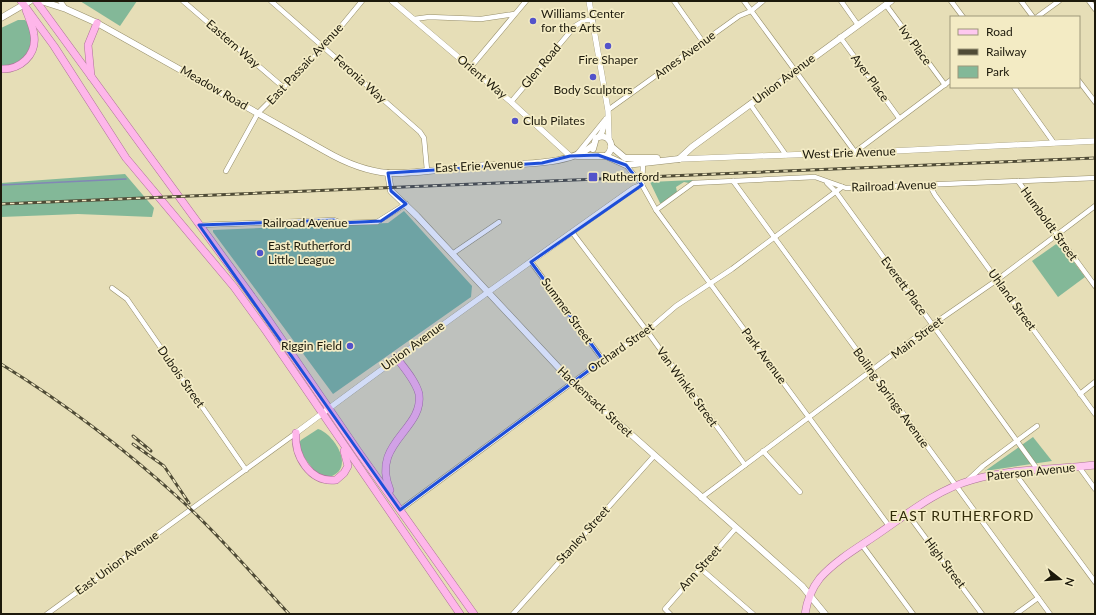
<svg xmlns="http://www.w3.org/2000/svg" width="1096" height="615" viewBox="0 0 1096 615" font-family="Lato,sans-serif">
  <rect width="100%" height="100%" fill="#e6deb7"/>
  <g fill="#83b898">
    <polygon points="80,1 137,1 120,26"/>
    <path d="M 18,20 L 25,20 C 38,34 31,54 16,64 C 12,66 6,66 1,66 L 1,28 Z"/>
    <polygon points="125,174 154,208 152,217 78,214 1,217 1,183"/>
    <polygon points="693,180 689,183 684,182 676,187 677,192 662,203 660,203 650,182"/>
    <polygon points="404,211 472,286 471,297 333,394 213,232 213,230 388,223"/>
    <polygon points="1059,242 1085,277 1058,297 1032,261"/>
    <path d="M 318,429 C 333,433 357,469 329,477 L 316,473 L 300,452 L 299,443 L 301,440 Z"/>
    <polygon points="1033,437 1052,461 985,471"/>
  </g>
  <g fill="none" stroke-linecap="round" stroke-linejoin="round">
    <polyline stroke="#8287b5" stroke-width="1.5" points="1,185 126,179"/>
    <g stroke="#968e6a" stroke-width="5.5">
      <g id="minor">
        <polyline points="60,1 66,9"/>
        <polyline points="183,1 283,87"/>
        <polyline points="271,1 420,132 424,138 427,170"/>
        <polyline points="674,1 703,42"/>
        <polyline points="744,1 855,152 951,80"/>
        <polyline points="841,1 858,25"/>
        <polyline points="951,1 963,17"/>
        <polyline points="1021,1 1033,17"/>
        <polyline points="1089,1 1095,9"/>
        <polyline points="886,5 945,85"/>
        <polyline points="1037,17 1059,1"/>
        <polyline points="414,19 429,17 481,19 514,14"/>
        <polyline points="840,37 899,118"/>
        <polyline points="470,68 526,1"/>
        <polyline points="1079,81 1095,102"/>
        <polyline points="1014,87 1054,143"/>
        <polyline points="511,102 575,26 585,20 593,20"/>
        <polyline points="750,104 786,155"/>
        <polyline points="608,110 739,16 751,11 763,1"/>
        <polyline points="578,153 604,121"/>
        <polyline points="626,165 642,185 656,210 889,526"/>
        <polyline points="226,171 258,113 324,47 362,1"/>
        <polyline points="733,181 1050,614"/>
        <polyline points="1018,181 1095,286"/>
        <polyline points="827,183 836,192 1038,470"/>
        <polyline points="642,185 643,164"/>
        <polyline points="930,186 935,195 1095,414"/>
        <polyline points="656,210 693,183 815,177 846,188 1095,178"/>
        <polyline points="199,225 334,220 342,223 377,222 406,204"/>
        <polyline points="572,232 644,327 745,465"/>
        <polyline points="452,254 499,222"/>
        <polyline points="531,262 603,360"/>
        <polyline points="112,288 127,299 246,470"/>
        <polyline points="1080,394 1095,382"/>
        <polyline points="763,451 800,492"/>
        <polyline points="1079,467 1095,489"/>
        <polyline points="1014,472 1095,582"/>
        <polyline points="968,480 983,466 1037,426"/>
        <polyline points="701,498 932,325 997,280 1095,206"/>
        <polyline points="400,510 603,360 647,331 676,306 732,269 842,187"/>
        <polyline points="907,513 982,614"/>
        <polyline points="862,545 913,614"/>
        <polyline points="700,568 753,614"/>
        <polyline points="47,614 296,433"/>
        <polyline points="513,614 654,456"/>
        <polyline points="670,614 665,609 736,528"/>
        <polyline points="1016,614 1038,598"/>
      </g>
    </g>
    <g stroke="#968e6a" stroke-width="6">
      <g id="tertiary">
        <polyline points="392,1 511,102 570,156"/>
        <polyline points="589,1 608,110 609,139"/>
        <polyline points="599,137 602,132 606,119"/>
        <polyline points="679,159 893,151 1095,141"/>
        <path d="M 296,433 C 408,349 521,268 634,188 L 642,185"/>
      </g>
    </g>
    <g stroke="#968e6a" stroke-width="7">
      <g id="secondary">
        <path d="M 41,1 L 66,9 L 97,23 L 325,151 C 344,162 365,171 388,173 C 416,174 446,168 474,166 C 507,163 566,168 592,146"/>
        <polyline points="1,18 30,1"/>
        <polyline points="612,147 625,158 657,158"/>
        <path d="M 593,149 L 596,138 C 609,132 617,147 606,156"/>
        <polyline points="577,156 606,156 626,165 679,159"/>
        <polyline points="679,159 692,147 891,1"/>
        <polyline points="388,173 391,191 417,216 572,382 802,586 825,614"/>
      </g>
    </g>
    <g stroke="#ae7398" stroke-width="8">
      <path id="primary" d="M 805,614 C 807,601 812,588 820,578 C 835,561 857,548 875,536 C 906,515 936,490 972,480 C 1012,468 1054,470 1095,465"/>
    </g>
    <g stroke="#ae7398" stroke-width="8">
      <g id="trunk">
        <polyline points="21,1 54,46 126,158 234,287 266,331 460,614"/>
        <polyline points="36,1 261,309 358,451 474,614"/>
        <path d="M 1,69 C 20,70 37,55 34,35 C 33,27 29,18 26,10"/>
        <polyline points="91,76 88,45 97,23"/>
        <path d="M 296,433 C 294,456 310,483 336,480 L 344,473 L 348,466 L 344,451"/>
        <path d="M 390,490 C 370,443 424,430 419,394 C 416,381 404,368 396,357"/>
      </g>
    </g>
    <use href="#minor" stroke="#fff" stroke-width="4.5"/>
    <use href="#tertiary" stroke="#fff" stroke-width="5.5"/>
    <use href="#secondary" stroke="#fff" stroke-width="6"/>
    <use href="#primary" stroke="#fec8ef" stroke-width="7"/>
    <use href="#trunk" stroke="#feb6ea" stroke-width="7"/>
    <g stroke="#4f4b36" stroke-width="3">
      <g id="rail">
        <polyline points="1,204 1095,158"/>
        <path d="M 1,364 C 66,404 126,450 182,501 C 220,536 254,576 289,614"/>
        <polyline points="133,436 151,451"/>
        <polyline points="133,444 164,466 189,503"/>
      </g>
    </g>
    <use href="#rail" stroke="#f3ebc4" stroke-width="1.5" stroke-dasharray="4.5" stroke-linecap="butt"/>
  </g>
  <path fill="#1d4ed8" fill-opacity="0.2" stroke="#1d4ed8" stroke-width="3" stroke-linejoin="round" d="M 598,155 L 626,165 L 642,185 L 531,262 L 603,360 L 400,510 L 199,225 L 334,220 L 340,223 L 381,221 L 406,204 L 391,191 L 388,173 L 542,163 L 570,156 Z"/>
  <g fill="#5353ca" stroke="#f3ebc4" stroke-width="1.5">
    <circle cx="533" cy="21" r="4"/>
    <circle cx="608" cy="46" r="4"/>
    <circle cx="593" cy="77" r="4"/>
    <circle cx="515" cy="121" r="4"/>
    <rect x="588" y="172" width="10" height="10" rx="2"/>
    <circle cx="260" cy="253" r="4"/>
    <circle cx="350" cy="346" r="4"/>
  </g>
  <g text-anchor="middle" stroke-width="3.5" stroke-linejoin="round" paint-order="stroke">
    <g font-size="12" fill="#1c190b" stroke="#f3ebc4" text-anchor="start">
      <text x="541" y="18">Williams Center<tspan x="541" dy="14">for the Arts</tspan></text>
      <text x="608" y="64" text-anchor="middle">Fire Shaper</text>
      <text x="593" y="94" text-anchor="middle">Body Sculptors</text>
      <text x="523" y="125">Club Pilates</text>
      <text x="602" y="181">Rutherford</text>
      <text x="268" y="250">East Rutherford<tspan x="268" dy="14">Little League</tspan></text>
      <text x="342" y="350" text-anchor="end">Riggin Field</text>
    </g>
    <g font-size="12" fill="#1c190b" stroke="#f3ebc4">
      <text transform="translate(233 44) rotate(41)" y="4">Eastern Way</text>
      <text transform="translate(915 45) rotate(54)" y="4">Ivy Place</text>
      <text transform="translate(685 55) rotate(-36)" y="4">Ames Avenue</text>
      <text transform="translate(305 64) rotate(-47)" y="4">East Passaic Avenue</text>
      <text transform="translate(541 66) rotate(-50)" y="4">Glen Road</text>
      <text transform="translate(482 77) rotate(40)" y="4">Orient Way</text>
      <text transform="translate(870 78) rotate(54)" y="4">Ayer Place</text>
      <text transform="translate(360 79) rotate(42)" y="4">Feronia Way</text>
      <text transform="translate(784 79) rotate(-37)" y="4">Union Avenue</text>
      <text transform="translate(214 88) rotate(30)" y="4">Meadow Road</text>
      <text transform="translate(849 153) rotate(-2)" y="4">West Erie Avenue</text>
      <text transform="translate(479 166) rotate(-3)" y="4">East Erie Avenue</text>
      <text transform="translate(894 186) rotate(-2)" y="4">Railroad Avenue</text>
      <text x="305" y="227">Railroad Avenue</text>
      <text transform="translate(1049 224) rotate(54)" y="4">Humboldt Street</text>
      <text transform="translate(904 286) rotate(54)" y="4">Everett Place</text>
      <text transform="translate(1012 300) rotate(54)" y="4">Uhland Street</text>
      <text transform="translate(567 311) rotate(54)" y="4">Summer Street</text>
      <text transform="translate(917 338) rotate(-37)" y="4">Main Street</text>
      <text transform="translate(413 346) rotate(-36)" y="4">Union Avenue</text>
      <text transform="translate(621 348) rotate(-35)" y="4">Orchard Street</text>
      <text transform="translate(764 356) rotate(53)" y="4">Park Avenue</text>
      <text transform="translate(181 377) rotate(55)" y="4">Dubois Street</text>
      <text transform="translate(687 387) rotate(54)" y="4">Van Winkle Street</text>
      <text transform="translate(891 398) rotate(54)" y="4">Boiling Springs Avenue</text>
      <text transform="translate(595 402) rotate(43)" y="4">Hackensack Street</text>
      <text transform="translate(1031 472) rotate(-6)" y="4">Paterson Avenue</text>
      <text transform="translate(583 535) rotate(-48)" y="4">Stanley Street</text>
      <text transform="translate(117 563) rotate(-36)" y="4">East Union Avenue</text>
      <text transform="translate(945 563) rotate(53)" y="4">High Street</text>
      <text transform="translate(700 568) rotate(-48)" y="4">Ann Street</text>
    </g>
    <g font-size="14" letter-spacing="1" fill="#322b08" stroke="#f3ebc4">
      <text x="962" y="521">EAST RUTHERFORD</text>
    </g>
  </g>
  <rect width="1096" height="615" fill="none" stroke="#1c190b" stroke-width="4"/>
  <rect x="950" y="16" width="130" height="72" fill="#f3ebc4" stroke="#9d977a"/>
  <rect x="958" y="29" width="20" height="6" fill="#fec8ef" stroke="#9d977a"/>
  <text x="986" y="36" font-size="12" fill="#1c190b">Road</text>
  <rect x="958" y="49" width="20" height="6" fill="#4f4b36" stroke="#9d977a"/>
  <text x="986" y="56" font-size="12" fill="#1c190b">Railway</text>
  <rect x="958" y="66" width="20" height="12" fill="#83b898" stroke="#9d977a"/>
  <text x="986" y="76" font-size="12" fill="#1c190b">Park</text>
  <g transform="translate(1060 579) rotate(107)" stroke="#f3ebc4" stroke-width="3" paint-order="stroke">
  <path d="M0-3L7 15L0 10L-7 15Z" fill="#1c190b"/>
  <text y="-6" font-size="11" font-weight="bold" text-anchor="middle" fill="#1c190b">N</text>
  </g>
</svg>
